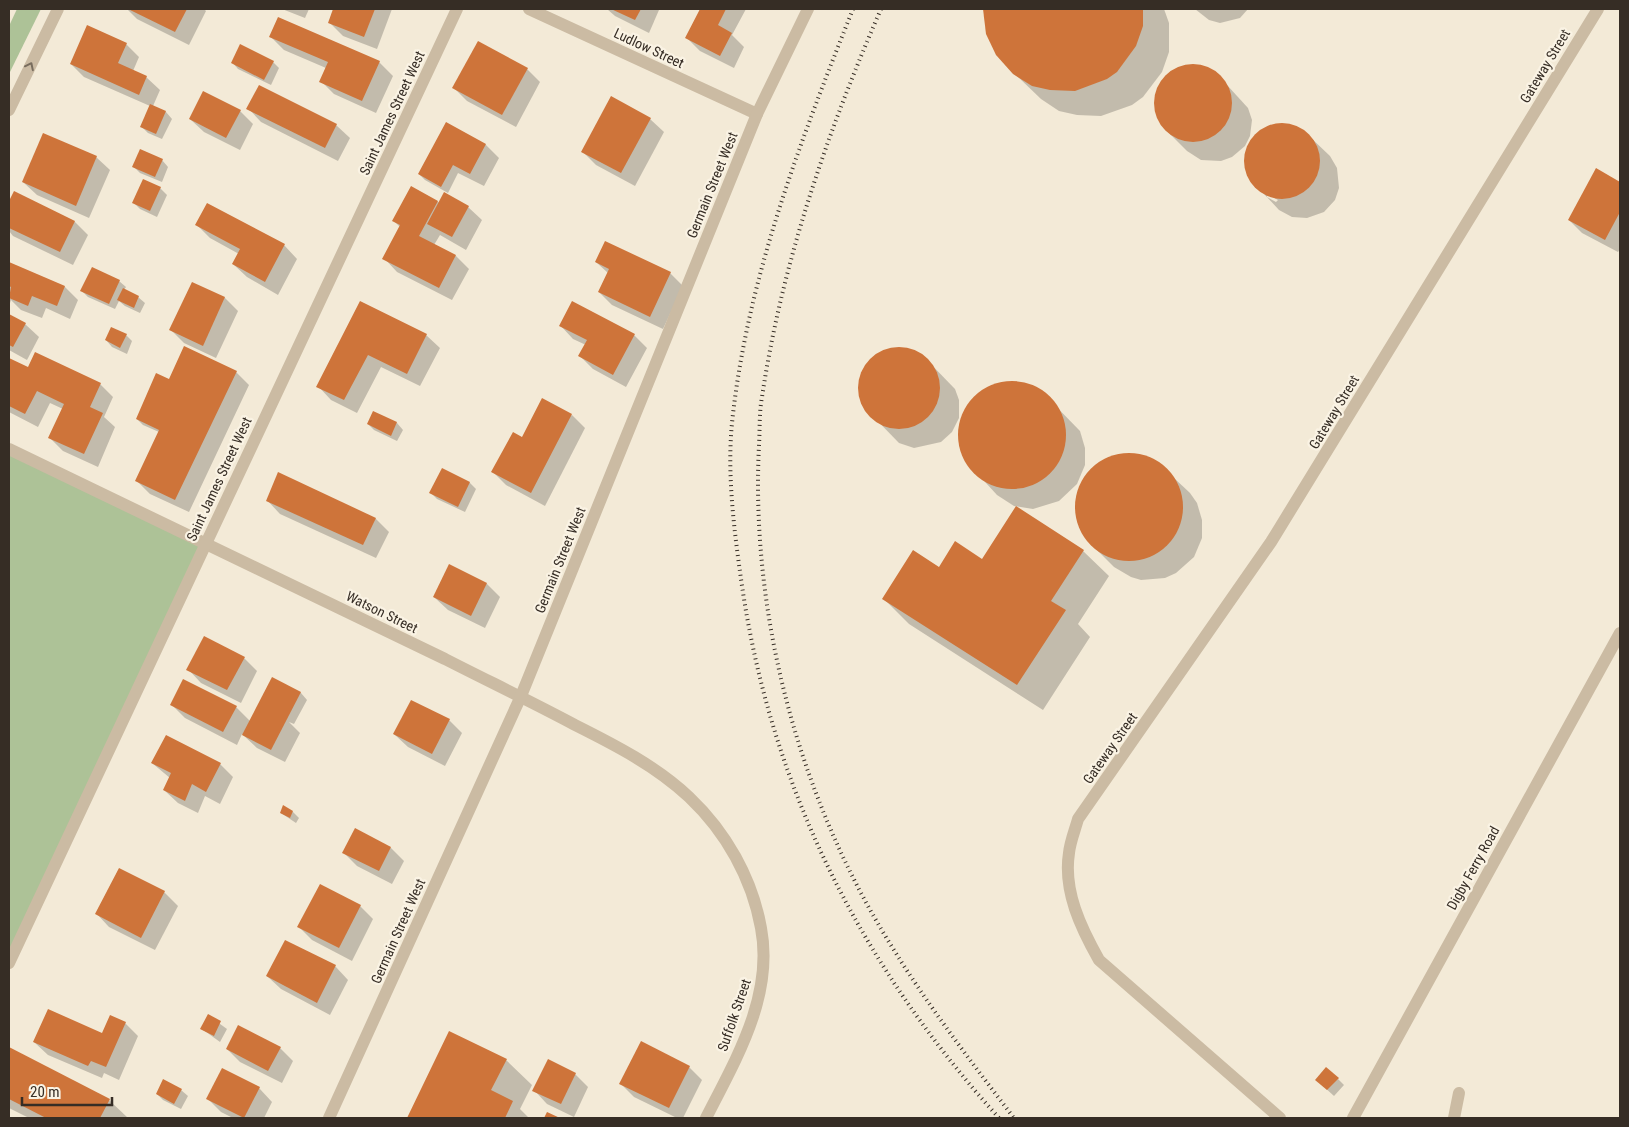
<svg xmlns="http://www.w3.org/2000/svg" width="1629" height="1127" viewBox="0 0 1629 1127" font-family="'Roboto Condensed',sans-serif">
  <rect width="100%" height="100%" fill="#f3ead7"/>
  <g fill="#adc297">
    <polygon points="17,9 41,9 9,74 9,26"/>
    <polygon points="9,449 205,543 9,963"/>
  </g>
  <g fill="#0003" fill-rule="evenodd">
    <polygon points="127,9 204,9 206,11 189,45 137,19"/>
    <polygon points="282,9 309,9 305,18"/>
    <polygon points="335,9 392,9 377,49 343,36 329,22"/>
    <polygon points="607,9 658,9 659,10 649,33 615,16"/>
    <polygon points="701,9 746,9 732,35 744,47 734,68 700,51 686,37"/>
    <polygon points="985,9 1164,9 1169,23 1169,52 1162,72 1143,97 1132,105 1101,116 1077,115 1059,111 1041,99 1014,73 984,12"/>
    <polygon points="1195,9 1248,9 1240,18 1220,23 1209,20"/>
    <polygon points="271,37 379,62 393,76 376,113 334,94 321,81 326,68 284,50"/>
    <polygon points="126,44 139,57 133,71 146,77 160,90 153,106 166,112 172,119 162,139 148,133 141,126 150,106 84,77 71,64"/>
    <polygon points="232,62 273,62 279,68 271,85 238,69"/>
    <polygon points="1193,66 1204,67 1216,73 1248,108 1252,120 1250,136 1245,146 1232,157 1221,161 1201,160 1187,151 1167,131 1158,116 1155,102 1163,81 1174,71"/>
    <polygon points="527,69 540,82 516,127 467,101 454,88"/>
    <polygon points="248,108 336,125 350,138 338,161 261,122"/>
    <polygon points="240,111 253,124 240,150 204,132 190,119"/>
    <polygon points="650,119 664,132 635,186 596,165 583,152"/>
    <polygon points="446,124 486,145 499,158 484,186 458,173 448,193 425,180 419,174"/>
    <path d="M 1289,125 L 1309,136 L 1330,156 L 1337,168 L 1339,188 L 1335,200 L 1324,212 L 1307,218 L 1292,217 L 1279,210 L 1251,180 L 1246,169 L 1247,151 L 1257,134 L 1269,127 ZM 1267,194 L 1278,200 L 1276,202 L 1267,197 Z"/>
    <polygon points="96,157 110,170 89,218 37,195 23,182"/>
    <polygon points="162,160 168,167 162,182 140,173 134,167"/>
    <polygon points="1596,170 1620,183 1620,249 1618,252 1582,233 1569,220"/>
    <polygon points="144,181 160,188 167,195 157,217 140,209 134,203"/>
    <polygon points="411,188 440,203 444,194 468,207 482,220 466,250 440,235 434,245 456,256 469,269 452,300 397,272 384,258 400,227 394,221"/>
    <polygon points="14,193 75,222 88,235 73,265 13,236 9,231 9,204"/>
    <polygon points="197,225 284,245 297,259 278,295 247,277 233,264 239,254 210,238"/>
    <polygon points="596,262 670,273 683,286 663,329 612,305 599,292 608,273"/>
    <polygon points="9,264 65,287 78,300 70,319 46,308 42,318 21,310 11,300 9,306"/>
    <polygon points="119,281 126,287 124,290 138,297 145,303 140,313 125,306 119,301 115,309 88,297 82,291"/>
    <polygon points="192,283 225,298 238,311 216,358 184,343 171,330"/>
    <polygon points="361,302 426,335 440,348 420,386 381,367 357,413 331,400 318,386"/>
    <polygon points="9,315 25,324 39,337 27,360 9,350"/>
    <polygon points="560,325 634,335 647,348 626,387 593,369 580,356 586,345 573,339"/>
    <polygon points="126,335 132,341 127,354 112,347 106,340"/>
    <polygon points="904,348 923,356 955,389 959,400 959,418 952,432 941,442 914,448 899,443 864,407 859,390 860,377 870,360 884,351"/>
    <polygon points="9,359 29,369 100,384 113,397 104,417 115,427 98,467 63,451 50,438 63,409 50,403 38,427 9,412"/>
    <polygon points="236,372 249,385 189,512 150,494 137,481 159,432 143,425 137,419 169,380"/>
    <polygon points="1008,382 1025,384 1041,391 1080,431 1085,448 1085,465 1077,484 1059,501 1033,509 1014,506 997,495 964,459 960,447 960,422 969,404 986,389"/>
    <polygon points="374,413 397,423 403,430 397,441 374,430 368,424"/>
    <polygon points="572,415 585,428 545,506 506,485 492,471 522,438"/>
    <polygon points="1125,454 1141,455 1158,463 1190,493 1197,503 1202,520 1202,538 1194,557 1176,573 1165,578 1141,580 1131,577 1114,567 1094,547 1081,531 1077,519 1077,494 1086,476 1103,461"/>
    <polygon points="442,470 470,483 476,489 465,512 437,499 431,493"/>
    <polygon points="279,474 376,519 389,532 376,558 280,514 267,500"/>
    <polygon points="1083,551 1109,576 1078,624 1090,637 1043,710 909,624 884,599 939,569 983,561"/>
    <polygon points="450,566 487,584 500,597 485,628 448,610 434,597"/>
    <polygon points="244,658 257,671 241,703 201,683 188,669"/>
    <polygon points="272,679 301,693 307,700 294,724 289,722 300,733 285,762 257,748 242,734 237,745 185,718 172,705 236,707 250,721"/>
    <polygon points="449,720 462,733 445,766 408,747 394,734"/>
    <polygon points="152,763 220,764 233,777 220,804 205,796 198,813 178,803 164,790 170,778"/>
    <polygon points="293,812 299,818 296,823 281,813"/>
    <polygon points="391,848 404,861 392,884 357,866 344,853"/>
    <polygon points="119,869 164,892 178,906 155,950 109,927 96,913"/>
    <polygon points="360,906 373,919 352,961 312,940 299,927"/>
    <polygon points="335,966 348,980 330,1015 281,989 267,976"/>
    <polygon points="209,1016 227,1029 220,1042 202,1029"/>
    <polygon points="125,1023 138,1036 119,1080 104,1073 102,1078 48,1055 34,1042 103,1034"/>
    <polygon points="449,1033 506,1060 532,1085 520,1109 529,1118 408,1118"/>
    <polygon points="280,1048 293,1061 282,1083 240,1062 227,1049"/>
    <polygon points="9,1049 109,1100 128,1118 29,1118 9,1108"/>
    <polygon points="689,1067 702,1080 683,1118 677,1118 634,1097 621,1084"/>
    <polygon points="575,1074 588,1087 574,1117 547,1104 534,1090"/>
    <polygon points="1338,1079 1344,1085 1334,1096 1323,1086"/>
    <polygon points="259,1088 272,1102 264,1118 233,1118 221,1112 208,1099"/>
    <polygon points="181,1090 188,1096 181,1109 163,1100 157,1094"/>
  </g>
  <g fill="#ce743a">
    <polygon points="128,9 187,9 175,32"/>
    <polygon points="333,9 375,9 364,37 328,23"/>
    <polygon points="611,9 641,9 635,20"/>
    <polygon points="700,9 726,9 718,25 732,33 720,56 685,38"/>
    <polygon points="983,9 1143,9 1143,26 1136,46 1117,72 1107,79 1075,91 1050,90 1032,86 1013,74 996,55 986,34"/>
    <polygon points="278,17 380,61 362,101 319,82 328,62 269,37"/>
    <polygon points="87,25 127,43 118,63 147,76 139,95 70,64"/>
    <polygon points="478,41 528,68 502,115 452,88"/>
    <polygon points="240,44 274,61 264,80 231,63"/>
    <circle cx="1193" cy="103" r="39"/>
    <polygon points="259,85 337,124 325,148 246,109"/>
    <polygon points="203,91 241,110 226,138 189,119"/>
    <polygon points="611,96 651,118 621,173 581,152"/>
    <polygon points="150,104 166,111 156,134 140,127"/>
    <polygon points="446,122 486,144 470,174 453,165 441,187 418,174"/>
    <circle cx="1282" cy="161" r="38"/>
    <polygon points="43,133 97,156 76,206 22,182"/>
    <polygon points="140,149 163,159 155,177 132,167"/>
    <polygon points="1596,168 1620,182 1620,212 1605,240 1568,220"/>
    <polygon points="143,179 161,187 150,211 132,203"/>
    <polygon points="411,186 438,201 419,236 456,255 439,288 382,259 400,225 392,221"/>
    <polygon points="14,191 75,221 60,252 9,228 9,201"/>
    <polygon points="444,192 469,206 452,237 427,224"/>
    <polygon points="207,203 285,244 265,282 232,264 240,249 195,225"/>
    <polygon points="605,241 671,272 650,317 598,292 609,269 595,262"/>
    <polygon points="9,262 65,286 57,306 32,296 28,306 9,298 11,287 9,286"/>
    <polygon points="92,267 120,280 109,304 80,291"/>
    <polygon points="192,282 225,297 203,346 169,330"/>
    <polygon points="123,288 139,296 134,308 117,300"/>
    <polygon points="360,301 427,334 407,374 368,355 344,400 316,387"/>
    <polygon points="572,301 635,334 613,375 578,356 587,340 559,326"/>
    <polygon points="9,314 26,323 13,347 9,345"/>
    <polygon points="111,327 127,334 120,348 105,340"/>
    <polygon points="184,346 237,371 175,500 135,481 159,430 136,419 156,373 169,379"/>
    <circle cx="899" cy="388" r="41"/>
    <polygon points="35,352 101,383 90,407 103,413 84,454 48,438 64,404 37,391 25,414 9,406 9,358 28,367"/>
    <circle cx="1012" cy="435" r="54"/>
    <polygon points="542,398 572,414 531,493 491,472 513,432 522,437"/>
    <polygon points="373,411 397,422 391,436 367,424"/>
    <circle cx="1129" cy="507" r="54"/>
    <polygon points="442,468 470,482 458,507 429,493"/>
    <polygon points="278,472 376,518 363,545 266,501"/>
    <polygon points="1016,506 1084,550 1051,601 1066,610 1017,685 882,599 913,550 939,567 955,541 982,559"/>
    <polygon points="449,564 487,583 471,616 433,597"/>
    <polygon points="204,636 245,657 227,690 186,670"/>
    <polygon points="272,677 301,692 271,750 242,735"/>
    <polygon points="183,679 237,706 223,732 170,705"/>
    <polygon points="411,700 450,719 432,754 393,734"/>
    <polygon points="166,735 221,763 206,792 192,784 185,801 163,790 171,773 151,763"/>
    <polygon points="283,805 293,811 290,818 280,813"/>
    <polygon points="355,828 391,847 379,871 342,853"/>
    <polygon points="119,868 165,891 141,938 95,914"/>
    <polygon points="320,884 361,905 339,948 297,927"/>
    <polygon points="285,940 336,965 317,1003 266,976"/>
    <polygon points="48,1009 102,1033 110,1015 126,1022 106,1067 91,1061 88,1066 33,1042"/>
    <polygon points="208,1014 221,1021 214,1036 200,1029"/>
    <polygon points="238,1025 281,1047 268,1071 226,1049"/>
    <polygon points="449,1031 507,1059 491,1090 513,1101 505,1118 407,1118"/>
    <polygon points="641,1041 690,1066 669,1108 619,1084"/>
    <polygon points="9,1047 110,1099 100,1118 46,1118 9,1099"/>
    <polygon points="548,1059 576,1073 561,1104 532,1091"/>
    <polygon points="1326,1067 1339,1078 1327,1090 1315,1080"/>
    <polygon points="222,1068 260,1087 244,1118 206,1099"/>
    <polygon points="163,1079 182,1089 174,1104 156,1094"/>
    <polygon points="547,1112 560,1118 544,1118"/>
  </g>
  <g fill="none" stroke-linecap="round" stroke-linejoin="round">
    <g stroke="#cbbba3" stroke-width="12">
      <polyline points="529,9 757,114"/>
      <polyline points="9,110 58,9"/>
      <path d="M 9,449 C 154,519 299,589 445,659 C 488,681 532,702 575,725 C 615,745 656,766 689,797 C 726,832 752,878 761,928 C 774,996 736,1059 706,1118"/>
      <polyline points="9,963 457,9"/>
      <polyline points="329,1118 521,696 757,114 808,9"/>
      <path d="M 1280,1118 L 1099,960 C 1081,928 1063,891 1069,853 C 1070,842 1075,830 1078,819 L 1271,542 L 1598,9"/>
      <polyline points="1353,1118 1620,633"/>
      <polyline points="1454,1118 1459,1093"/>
    </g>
    <g stroke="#362d25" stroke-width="4" stroke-dasharray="1 4" stroke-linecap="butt">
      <path d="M 853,9 C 800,142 747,279 732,423 C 727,474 734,529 741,579 C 770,786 860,964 999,1118"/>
      <path d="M 881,9 C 827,133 782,263 762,397 C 759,413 760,429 759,445 C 751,602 792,768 868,906 C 910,982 962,1050 1014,1118"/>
    </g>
  </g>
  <defs><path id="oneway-chevron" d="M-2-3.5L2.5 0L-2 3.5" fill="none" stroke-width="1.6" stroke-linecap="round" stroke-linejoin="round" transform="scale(1.25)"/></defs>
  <use stroke="#796d5e" href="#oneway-chevron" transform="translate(30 66) rotate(-64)"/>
  <g text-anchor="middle" stroke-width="4.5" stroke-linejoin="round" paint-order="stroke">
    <g font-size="14" fill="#362d25" stroke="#faf3e4">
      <text transform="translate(649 48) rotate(25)" y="5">Ludlow Street</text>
      <text transform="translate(1545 66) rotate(-59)" y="5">Gateway Street</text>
      <text transform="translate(392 113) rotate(-65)" y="5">Saint James Street West</text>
      <text transform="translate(712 185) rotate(-68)" y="5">Germain Street West</text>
      <text transform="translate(1334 412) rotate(-59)" y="5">Gateway Street</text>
      <text transform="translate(219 479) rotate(-65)" y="5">Saint James Street West</text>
      <text transform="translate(560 560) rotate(-68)" y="5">Germain Street West</text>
      <text transform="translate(382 612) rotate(26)" y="5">Watson Street</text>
      <text transform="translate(1110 748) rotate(-55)" y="5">Gateway Street</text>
      <text transform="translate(1473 868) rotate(-61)" y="5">Digby Ferry Road</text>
      <text transform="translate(398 931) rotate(-66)" y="5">Germain Street West</text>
      <text transform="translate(734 1015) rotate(-71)" y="5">Suffolk Street</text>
    </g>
  </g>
  <rect width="1629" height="1127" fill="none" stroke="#362d25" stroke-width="20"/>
  <path d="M22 1097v8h90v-8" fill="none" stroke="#362d25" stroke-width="2.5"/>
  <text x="30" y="1097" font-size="15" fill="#362d25" stroke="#faf3e4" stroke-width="4" paint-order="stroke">20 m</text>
</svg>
